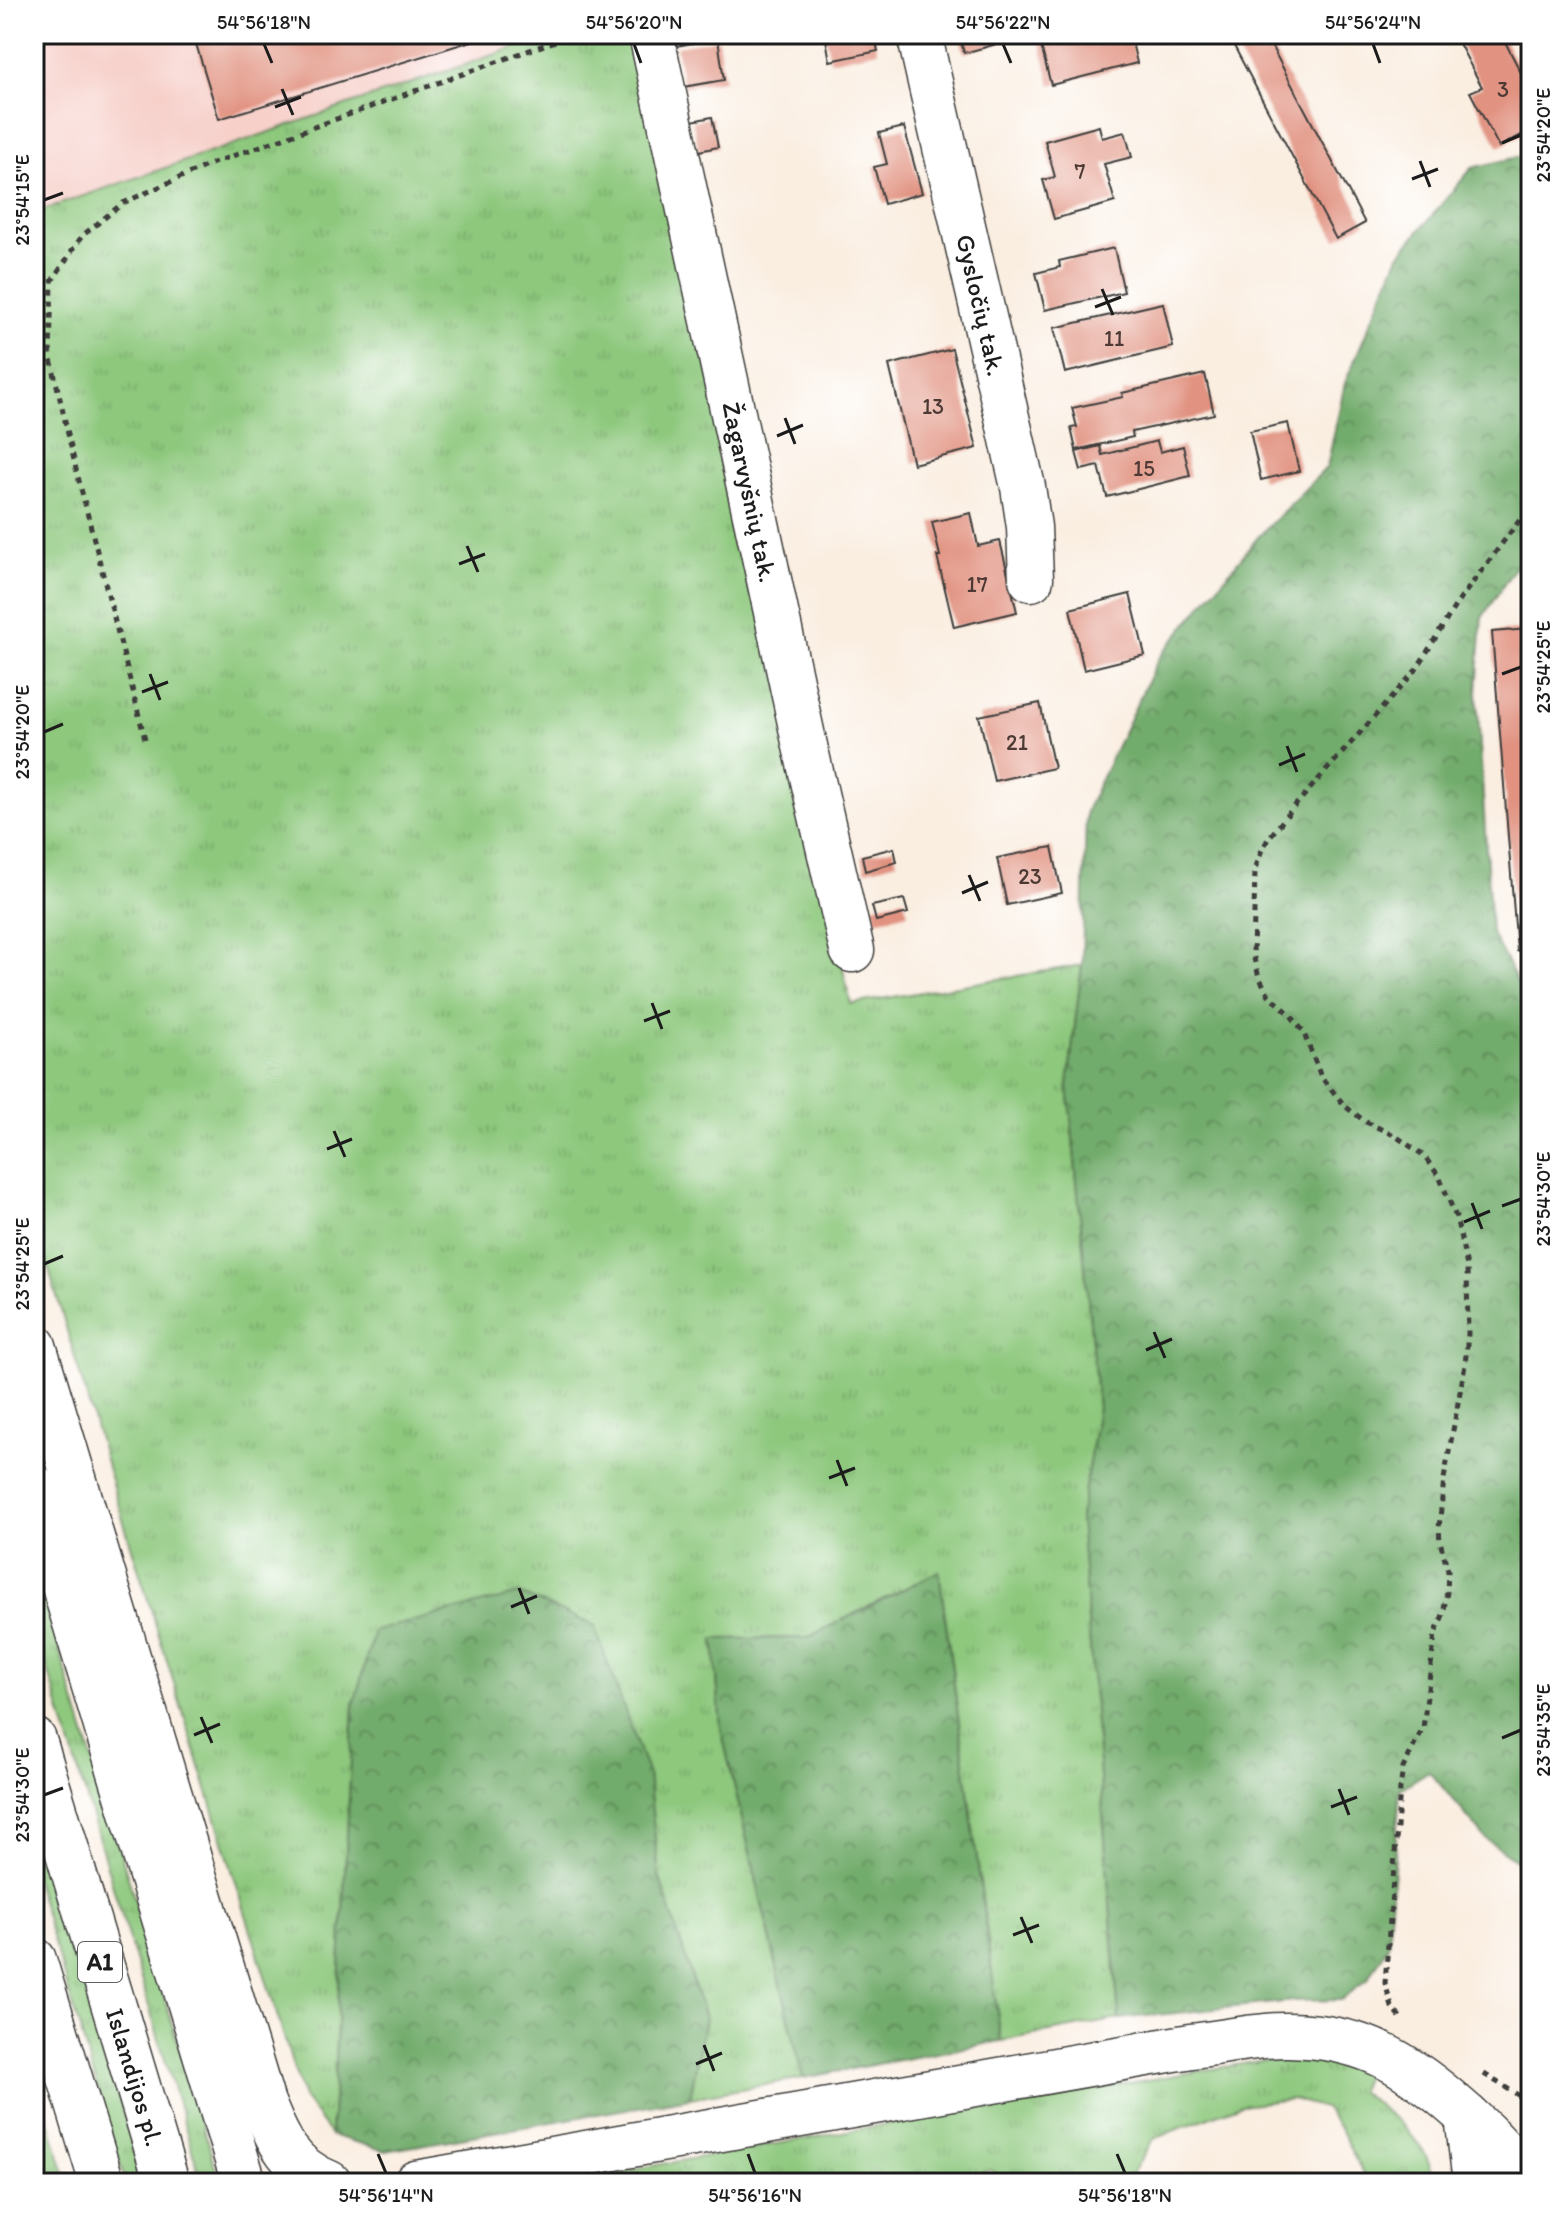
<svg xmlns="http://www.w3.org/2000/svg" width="1565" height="2217" viewBox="0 0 1565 2217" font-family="Itim,sans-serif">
  <defs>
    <pattern id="grass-tufts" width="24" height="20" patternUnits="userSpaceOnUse" patternTransform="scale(2)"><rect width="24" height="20" fill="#8dc87d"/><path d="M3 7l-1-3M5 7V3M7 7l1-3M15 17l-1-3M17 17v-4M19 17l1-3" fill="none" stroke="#79ab6b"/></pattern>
    <pattern id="forest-crowns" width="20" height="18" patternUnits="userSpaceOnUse" patternTransform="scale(2)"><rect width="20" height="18" fill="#72ac6c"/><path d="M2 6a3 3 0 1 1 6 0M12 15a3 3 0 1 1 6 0" fill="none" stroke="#5d8b58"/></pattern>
  </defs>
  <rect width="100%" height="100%" fill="#fff"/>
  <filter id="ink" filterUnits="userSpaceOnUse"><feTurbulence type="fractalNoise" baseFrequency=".0125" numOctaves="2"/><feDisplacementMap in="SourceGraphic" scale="16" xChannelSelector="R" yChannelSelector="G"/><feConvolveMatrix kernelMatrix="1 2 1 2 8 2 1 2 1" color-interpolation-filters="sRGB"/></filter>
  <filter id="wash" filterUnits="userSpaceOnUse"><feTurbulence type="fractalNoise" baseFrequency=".006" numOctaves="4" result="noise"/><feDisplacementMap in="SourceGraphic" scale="32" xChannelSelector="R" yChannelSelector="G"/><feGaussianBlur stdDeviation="1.8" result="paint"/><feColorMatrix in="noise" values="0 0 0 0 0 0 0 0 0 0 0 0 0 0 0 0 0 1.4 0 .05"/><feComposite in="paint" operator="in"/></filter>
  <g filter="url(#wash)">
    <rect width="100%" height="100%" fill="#faeee1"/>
    <polygon fill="#f7d0ca" points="34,34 554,34 34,213"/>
    <g fill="url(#grass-tufts)" stroke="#54724c" stroke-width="2">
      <polygon points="554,34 632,34 851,1004 1082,965 1068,1085 1098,1408 1080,1518 1119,2019 1001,2041 939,1571 807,1638 714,1639 721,1729 803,2078 690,2098 705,2018 659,1876 648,1775 374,1631 354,1705 331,2135 303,2098 116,1497 34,1219 34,213"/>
      <polygon points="34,1565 220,2183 202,2183 34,1623"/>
      <polygon points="34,1816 144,2183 126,2183 34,1877"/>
      <path d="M 1335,2060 L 1366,2072 L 1359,2091 C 1390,2114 1430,2142 1434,2183 L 1368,2183 L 1340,2129 L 1324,2108 L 1292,2099 L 1241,2105 L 1154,2138 L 1126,2183 L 1009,2183 L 1008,2179 L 990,2170 L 948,2183 L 555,2183 L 955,2112 L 1260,2061 Z"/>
      <polygon points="34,2073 68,2183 49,2183 34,2135"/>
    </g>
    <g fill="url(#forest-crowns)" stroke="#476444" stroke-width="2">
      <polygon points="1531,154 1531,543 1482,618 1477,693 1491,932 1531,1008 1531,1871 1486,1839 1429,1771 1400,1789 1388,1946 1368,1979 1341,2000 1293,2001 1119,2019 1080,1518 1098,1408 1068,1085 1082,965 1086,811 1158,659 1259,536 1327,467 1345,383 1399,255 1472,168"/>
      <polygon points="939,1571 1001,2041 803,2078 721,1729 714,1639 807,1638"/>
      <polygon points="519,1594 594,1625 648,1775 659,1876 705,2018 690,2098 386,2151 331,2135 354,1704 374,1631"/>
    </g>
    <g id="blocks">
      <g fill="#e19280">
        <polygon points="193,34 490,34 491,35 219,119"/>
        <polygon points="825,34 874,34 878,51 830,61"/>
        <polygon points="959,34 1021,34 1022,37 964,53"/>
        <polygon points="1071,34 1130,34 1137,63 1051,85 1040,42"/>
        <polygon points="1255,34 1265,34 1365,223 1336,239 1234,46"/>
        <polygon points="1454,34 1501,34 1531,92 1531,130 1499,147 1470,92 1482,87"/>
        <polygon points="718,39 724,80 683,87 676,46"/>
        <polygon points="712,117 718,147 699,151 692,121"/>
        <polygon points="1099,126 1102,138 1125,132 1132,157 1104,164 1115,202 1054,219 1043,180 1055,177 1045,141"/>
        <polygon points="904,127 922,193 884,204 874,167 887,164 879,133"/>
        <polygon points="1114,248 1124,292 1045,310 1036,273 1060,267 1059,261"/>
        <polygon points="1529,266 1531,266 1531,313 1523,312"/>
        <polygon points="1163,303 1173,347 1065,373 1054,328"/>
        <polygon points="952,349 977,448 913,464 889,365"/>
        <polygon points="1205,374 1214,414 1132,432 1133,437 1076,450 1071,428 1077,427 1072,408 1123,397 1122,393"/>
        <polygon points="1288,423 1299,471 1261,480 1250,431"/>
        <polygon points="1157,441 1160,452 1183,446 1190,476 1107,497 1099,466 1081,470 1076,452 1100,446 1102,455"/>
        <polygon points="971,513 978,546 1000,541 1017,612 954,627 937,556 940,556 932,522"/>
        <polygon points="1130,594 1145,655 1084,670 1070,609"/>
        <polygon points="1529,629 1531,660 1531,949 1517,951 1492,632"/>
        <polygon points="1040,703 1054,768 994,781 979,716"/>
        <polygon points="1052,847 1062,893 1007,905 997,858"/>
        <polygon points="894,848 897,862 865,871 862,856"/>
        <polygon points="904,899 908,913 876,921 872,906"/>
      </g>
    </g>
  </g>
  <g filter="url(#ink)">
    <use href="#blocks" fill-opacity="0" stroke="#3d3c3a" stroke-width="2"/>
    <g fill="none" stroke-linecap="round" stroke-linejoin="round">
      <g stroke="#3d3c3a" stroke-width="47">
        <g id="minor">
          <polyline points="651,34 805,746 852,950"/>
          <polyline points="919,34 1023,487 1029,527 1031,579"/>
        </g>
      </g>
      <g stroke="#3d3c3a" stroke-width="47">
        <g id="highway">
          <path d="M 34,1346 L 263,2103 C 278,2140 289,2167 329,2183"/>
          <polyline points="34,1487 244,2183"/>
          <polyline points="34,1740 167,2183"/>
          <polyline points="34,1960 102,2183"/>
          <polyline points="1467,2116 1474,2174 1473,2183"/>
          <path d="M 416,2183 L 1191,2046 C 1220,2043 1259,2034 1288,2035 C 1358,2036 1400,2058 1452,2103 C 1480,2127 1508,2152 1527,2183"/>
        </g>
      </g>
      <g stroke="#3d3c3a" stroke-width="5" stroke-dasharray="6 6" stroke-linecap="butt">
        <polyline points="145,739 76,469 50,355 52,281 82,236 123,203 213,163 575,34"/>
        <polyline points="1400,2017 1392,2007 1385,1983 1400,1789 1403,1768 1423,1728 1435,1634 1443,1615 1447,1592 1448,1571 1440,1541 1439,1528 1444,1479 1465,1365 1468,1334 1467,1266 1456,1217 1439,1176 1423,1155 1394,1135 1366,1122 1346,1107 1321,1077 1303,1031 1289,1013 1269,995 1259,977 1253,955 1255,870 1261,852 1268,839 1292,809 1416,670 1455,606 1531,505"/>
        <polyline points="1484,2074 1531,2103"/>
      </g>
      <use href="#minor" stroke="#fff" stroke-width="44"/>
      <use href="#highway" stroke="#fff" stroke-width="44"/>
    </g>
  </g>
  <path fill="none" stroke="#1c1c1c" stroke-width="3" d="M 264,44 L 272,63M 634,44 L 641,63M 1003,44 L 1011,63M 1373,44 L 1380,63M 282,89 L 293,115M 275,107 L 301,97M 1502,143 L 1521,135M 1420,161 L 1430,187M 1412,179 L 1438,169M 44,200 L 63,193M 1102,289 L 1113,315M 1095,307 L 1121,297M 785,418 L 795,444M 777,436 L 803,425M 467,546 L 478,572M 459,564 L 485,554M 150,674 L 160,700M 1502,674 L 1521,667M 142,692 L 168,682M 44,732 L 63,724M 1287,746 L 1297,772M 1279,765 L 1305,754M 969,875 L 980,901M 962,893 L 988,882M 652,1003 L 662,1029M 644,1021 L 670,1011M 334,1131 L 345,1157M 327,1149 L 352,1139M 1472,1203 L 1482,1229M 1502,1206 L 1521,1199M 1464,1222 L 1490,1211M 44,1264 L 63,1256M 1154,1332 L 1165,1358M 1146,1350 L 1172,1339M 837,1460 L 847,1486M 829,1478 L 855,1468M 519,1588 L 529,1614M 511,1607 L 537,1596M 201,1717 L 212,1743M 194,1735 L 220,1724M 1502,1738 L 1521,1730M 1339,1789 L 1349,1815M 44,1795 L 63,1788M 1331,1807 L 1357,1797M 1021,1917 L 1032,1943M 1013,1935 L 1039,1925M 704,2045 L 714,2071M 696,2064 L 722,2053M 378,2154 L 386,2173M 748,2154 L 755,2173M 1117,2154 L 1125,2173"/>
  <g text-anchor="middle" stroke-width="6" stroke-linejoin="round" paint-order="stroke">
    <g font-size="22" fill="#4d3a35">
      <text x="1503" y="97">3</text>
      <text x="1080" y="179">7</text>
      <text x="1114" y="346">11</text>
      <text x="933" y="414">13</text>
      <text x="1144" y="476">15</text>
      <text x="977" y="592">17</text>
      <text x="1017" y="750">21</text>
      <text x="1030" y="884">23</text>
    </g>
    <rect fill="#fff" stroke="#606060" stroke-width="2" x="78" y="1942" width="44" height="40" rx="6"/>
    <g font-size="24" font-weight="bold" fill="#1c1c1c">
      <text x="100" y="1970">A1</text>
    </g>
    <g font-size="26" fill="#1c1c1c" stroke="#fff">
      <text transform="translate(981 305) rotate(77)" y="9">Gysločių tak.</text>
      <text transform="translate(750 492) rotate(78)" y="9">Žagarvyšnių tak.</text>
      <text transform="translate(135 2077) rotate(73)" y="9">Islandijos pl.</text>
    </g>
  </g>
  <rect width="1565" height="2217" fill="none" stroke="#fff" stroke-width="88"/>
  <rect x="44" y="44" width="1477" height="2129" fill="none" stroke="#1c1c1c" stroke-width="3"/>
  <g font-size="20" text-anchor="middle" fill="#1c1c1c">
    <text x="264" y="29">54°56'18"N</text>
    <text x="634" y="29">54°56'20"N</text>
    <text x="1003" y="29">54°56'22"N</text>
    <text x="1373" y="29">54°56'24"N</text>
    <text transform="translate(1543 135) rotate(-90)" y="7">23°54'20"E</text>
    <text transform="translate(22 200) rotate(-90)" y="7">23°54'15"E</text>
    <text transform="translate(1543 667) rotate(-90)" y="7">23°54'25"E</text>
    <text transform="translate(22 732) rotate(-90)" y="7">23°54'20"E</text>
    <text transform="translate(1543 1199) rotate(-90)" y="7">23°54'30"E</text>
    <text transform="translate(22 1264) rotate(-90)" y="7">23°54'25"E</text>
    <text transform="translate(1543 1730) rotate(-90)" y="7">23°54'35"E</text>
    <text transform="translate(22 1795) rotate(-90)" y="7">23°54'30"E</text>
    <text x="386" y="2202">54°56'14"N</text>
    <text x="755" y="2202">54°56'16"N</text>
    <text x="1125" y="2202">54°56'18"N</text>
  </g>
</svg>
